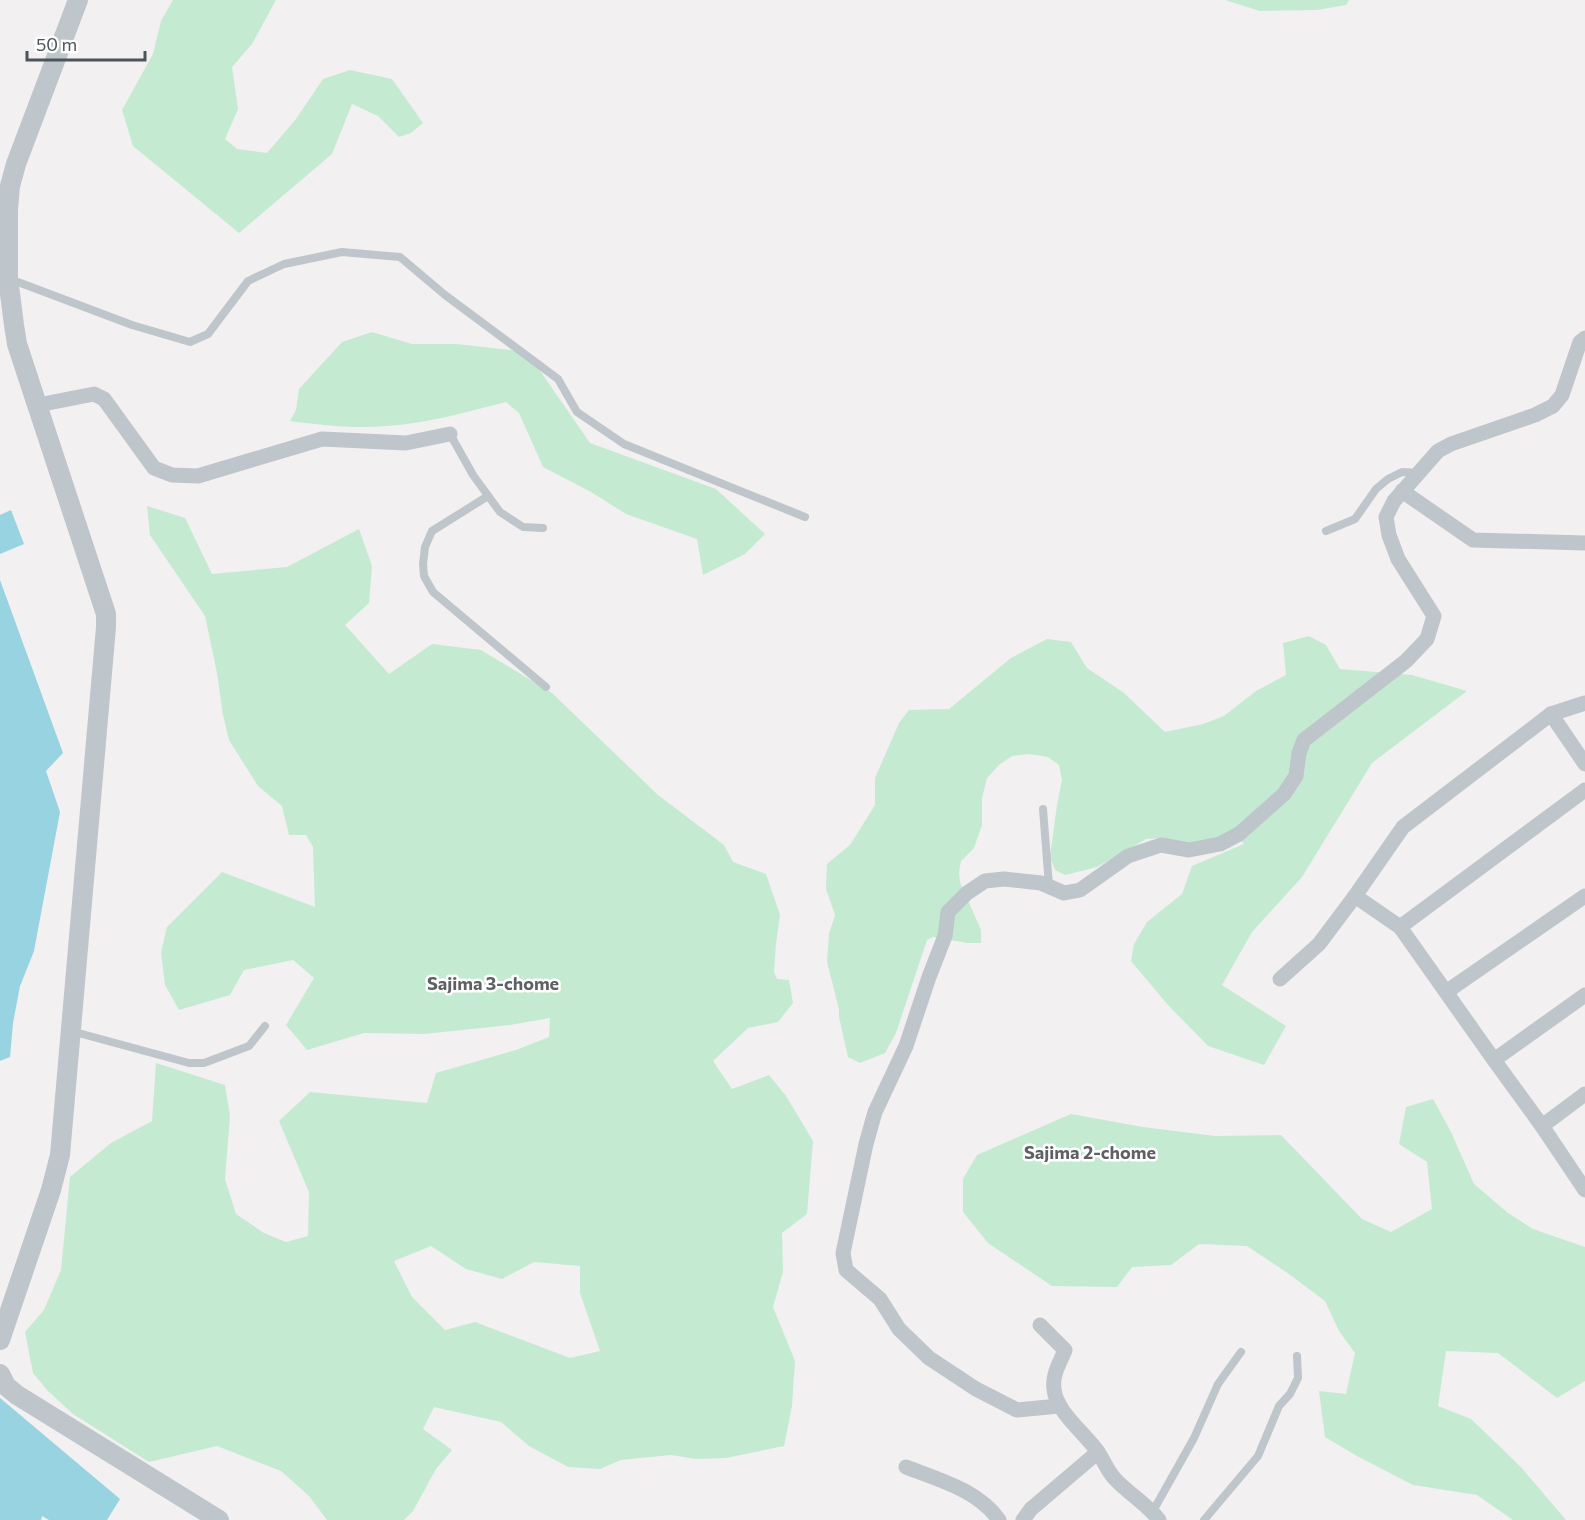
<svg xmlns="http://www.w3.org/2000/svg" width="1585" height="1520" viewBox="0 0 1585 1520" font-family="Commissioner,sans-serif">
  <rect width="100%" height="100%" fill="#f2f0f0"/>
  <g fill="#c5ead2" fill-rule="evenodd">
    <polygon points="173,0 276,0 252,44 232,67 238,109 225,139 237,149 267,153 296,119 323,79 350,70 392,79 423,123 411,133 399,137 378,116 352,104 332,154 239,233 133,146 122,110 153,54 161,21"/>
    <polygon points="1225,0 1349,0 1346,5 1317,10 1260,11"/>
    <path d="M 372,332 L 412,344 L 456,344 L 527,352 L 590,443 L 716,489 L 765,534 L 745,554 L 703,575 L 697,539 L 626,514 L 591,492 L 543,467 L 519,413 L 506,402 C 467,412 428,423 388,426 C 355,429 322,425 290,421 L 296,410 L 299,389 L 342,342 Z"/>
    <path d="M 147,506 L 185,518 L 212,574 L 287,567 L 359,529 L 372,566 L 369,603 L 345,625 L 389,674 L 432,644 L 481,650 L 552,693 L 658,795 L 724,845 L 733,862 L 766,874 L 780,915 L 776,944 L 774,972 L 777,979 L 789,980 L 793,1003 L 778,1022 L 748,1028 L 713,1061 L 732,1089 L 769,1075 L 786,1096 L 813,1141 L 807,1214 L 782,1233 L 783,1272 L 773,1307 L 795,1361 L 792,1406 L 784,1446 L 726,1458 L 696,1459 L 671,1455 L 621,1460 L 600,1469 L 568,1467 L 529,1446 L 501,1422 L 434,1407 L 423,1429 L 452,1450 L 436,1469 L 413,1511 L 404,1520 L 327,1520 L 309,1496 L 281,1471 L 217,1446 L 149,1462 L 73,1414 L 48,1391 L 33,1373 L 25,1332 L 44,1310 L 61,1270 L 70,1177 L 111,1143 L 152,1121 L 156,1063 L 225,1085 L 230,1116 L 225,1179 L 236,1214 L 264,1233 L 286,1242 L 308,1236 L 309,1192 L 279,1121 L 310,1092 L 427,1103 L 436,1073 L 516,1050 L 549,1037 L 550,1018 L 510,1025 L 424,1034 L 364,1033 L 307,1050 L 286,1025 L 314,978 L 293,960 L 244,970 L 230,995 L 179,1010 L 165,985 L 161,952 L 167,927 L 222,872 L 315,907 L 313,847 L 306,835 L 289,835 L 282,806 L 258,786 L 229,740 L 223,715 L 217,673 L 205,616 L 150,535 ZM 431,1246 L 466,1269 L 502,1279 L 534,1262 L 580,1266 L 580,1293 L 600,1351 L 570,1358 L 475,1322 L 445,1330 L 412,1297 L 394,1261 Z"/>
    <polygon points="1309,636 1326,645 1340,669 1412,675 1467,691 1372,763 1302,877 1252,932 1222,985 1286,1026 1264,1065 1208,1046 1168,1005 1131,961 1134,944 1147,922 1182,894 1192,866 1244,844 1237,836 1187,843 1162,838 1146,839 1097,867 1065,875 1055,870 1050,857 1057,805 1062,780 1059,765 1048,757 1029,754 1012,756 999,765 987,778 982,798 982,825 974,848 961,861 959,872 960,882 981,930 981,943 968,943 933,937 927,940 896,1033 885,1053 860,1063 848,1057 839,1017 839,1009 827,962 829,934 835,915 826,889 827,864 850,845 875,805 875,778 899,723 909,710 949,709 1011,658 1047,639 1071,642 1087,668 1124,693 1165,732 1203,724 1224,716 1256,691 1286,675 1283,643"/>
    <polygon points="1433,1099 1451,1132 1474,1184 1508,1213 1533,1229 1585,1247 1585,1381 1557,1398 1498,1353 1446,1351 1438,1406 1471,1419 1520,1466 1566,1520 1513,1520 1477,1495 1413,1485 1357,1456 1325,1437 1319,1391 1346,1394 1355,1353 1339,1331 1325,1301 1289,1274 1247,1246 1199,1244 1171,1265 1132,1267 1117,1287 1052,1286 988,1243 963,1212 963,1179 977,1155 1071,1114 1143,1127 1215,1136 1281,1135 1362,1219 1391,1232 1432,1209 1427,1162 1399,1144 1406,1107"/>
  </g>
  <g fill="#98d3e1">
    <polygon points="11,510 24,544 0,554 0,515"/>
    <polygon points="0,580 63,753 46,771 60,812 34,951 20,986 13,1023 10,1057 0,1061"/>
    <polygon points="0,1398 120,1499 107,1520 49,1520 42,1516 41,1520 0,1520"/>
  </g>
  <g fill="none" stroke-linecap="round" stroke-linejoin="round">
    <g stroke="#bec5cb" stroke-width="8">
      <polyline points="10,279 132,325 190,342 208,334 248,281 284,264 342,252 400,257 445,295 558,379 577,412 624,444 805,517"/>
      <polyline points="450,434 473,475 500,512 523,527 543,528"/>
      <polyline points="488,496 432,531 425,547 423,564 424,576 433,592 546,687"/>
      <polyline points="1326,531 1355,519 1376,489 1388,479 1402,472 1418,473"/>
      <polyline points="1043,809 1049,886"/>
      <polyline points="71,1031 189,1063 204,1063 249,1046 265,1026"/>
      <polyline points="1153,1511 1194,1438 1218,1384 1241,1352"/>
      <polyline points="1204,1520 1258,1456 1279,1406 1290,1394 1298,1378 1297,1356"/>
    </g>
    <g stroke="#bec5cb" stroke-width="15">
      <polyline points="38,405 94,394 104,399 154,468 172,475 198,476 322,439 406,443 450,434"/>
      <polyline points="1402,491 1473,540 1585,543"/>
      <polyline points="1585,703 1551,714 1403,827 1355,896 1400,927 1494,1060 1542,1126 1585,1190"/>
      <polyline points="1551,714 1585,764"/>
      <polyline points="1400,927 1585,790"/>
      <polyline points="1280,979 1319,944 1355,896"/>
      <polyline points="1446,992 1585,896"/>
      <polyline points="1494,1060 1585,995"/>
      <polyline points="1542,1126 1585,1094"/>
      <path d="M 1040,1325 L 1065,1350 C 1060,1363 1052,1374 1054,1389 C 1056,1412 1085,1433 1098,1452 C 1104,1461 1108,1472 1115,1479 C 1129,1494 1147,1504 1159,1520"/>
      <polyline points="1059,1406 1017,1410 976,1389 929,1358 899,1329 880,1299 846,1270 843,1253 866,1144 875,1112 906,1046 929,977 945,936 948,912 967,893 985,881 1004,879 1041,883 1064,893 1080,890 1128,856 1161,845 1189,850 1220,844 1239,834 1284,794 1296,776 1299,753 1304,740 1406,661 1427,639 1434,616 1398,559 1389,535 1386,517 1394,501 1438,451 1451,444 1535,415 1553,406 1562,395 1580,342 1585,338"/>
      <path d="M 906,1467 C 939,1480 978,1490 999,1520"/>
      <polyline points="1023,1520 1031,1509 1098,1452"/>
    </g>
    <g stroke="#bec5cb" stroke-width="20">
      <polyline points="0,1340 51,1190 60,1155 106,627 106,614 17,344 14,325 8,278 8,210 10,186 16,164 78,0"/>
      <polyline points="0,1374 6,1386 17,1395 219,1520"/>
    </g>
  </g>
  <g text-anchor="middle" stroke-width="5" stroke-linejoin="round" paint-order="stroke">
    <g font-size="18" font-weight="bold" fill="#5e6164" stroke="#fff">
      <text x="493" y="990">Sajima 3-chome</text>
      <text x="1090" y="1159">Sajima 2-chome</text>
    </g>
  </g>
  <path d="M27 51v9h118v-9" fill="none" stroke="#4a545b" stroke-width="3"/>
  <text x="36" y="51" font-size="18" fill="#4a545b" stroke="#ffffff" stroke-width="4.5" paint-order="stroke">50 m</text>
</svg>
